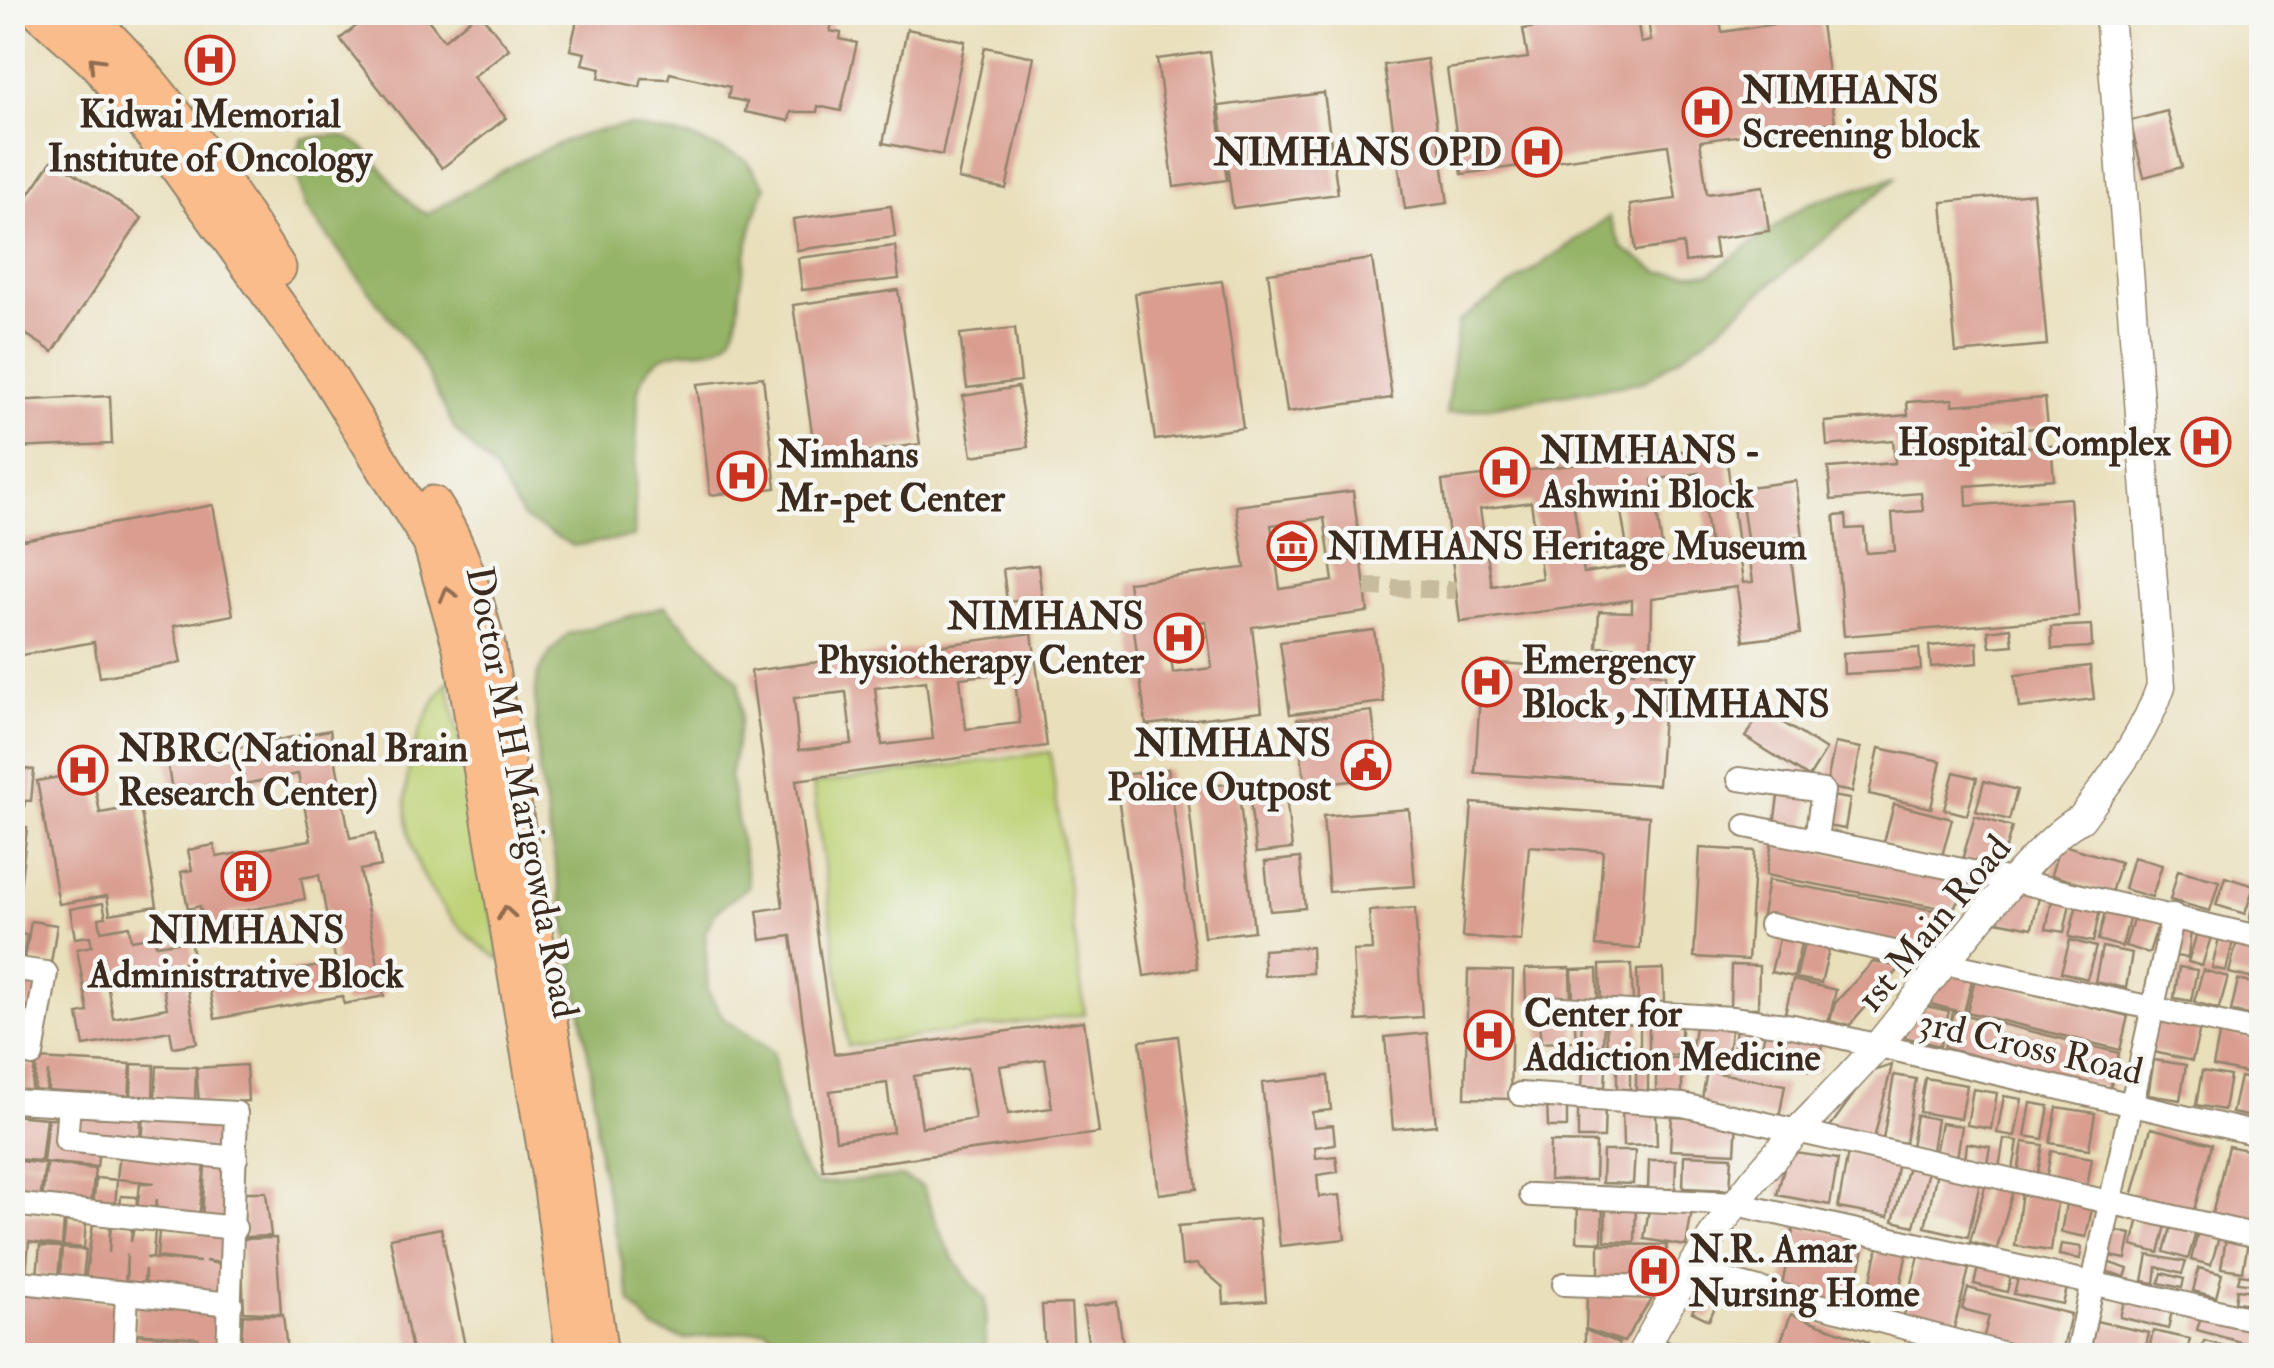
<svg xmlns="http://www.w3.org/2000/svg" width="2274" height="1368" viewBox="0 0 2274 1368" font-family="'IM FELL Double Pica',serif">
  <rect width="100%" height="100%" fill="#f6f6f2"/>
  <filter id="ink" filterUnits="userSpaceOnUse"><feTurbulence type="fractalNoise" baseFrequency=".01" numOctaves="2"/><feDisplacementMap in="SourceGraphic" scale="20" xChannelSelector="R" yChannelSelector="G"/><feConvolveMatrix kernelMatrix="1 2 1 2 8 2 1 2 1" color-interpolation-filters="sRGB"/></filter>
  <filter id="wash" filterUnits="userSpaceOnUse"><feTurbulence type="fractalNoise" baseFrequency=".0048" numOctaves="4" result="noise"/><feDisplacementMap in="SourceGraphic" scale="40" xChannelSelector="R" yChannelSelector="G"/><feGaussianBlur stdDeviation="2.25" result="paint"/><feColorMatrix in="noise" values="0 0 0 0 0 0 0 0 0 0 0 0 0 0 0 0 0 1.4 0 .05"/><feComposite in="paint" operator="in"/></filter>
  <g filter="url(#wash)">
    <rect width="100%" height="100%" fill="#e9dfbb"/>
    <g fill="#bed276" stroke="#7c7e4a" stroke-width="2.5">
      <path d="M 448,681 L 501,960 C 398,894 376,780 448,681 Z"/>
      <polygon points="1050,752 1085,1014 848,1046 813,784"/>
    </g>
    <g fill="#96b467" stroke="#686f42" stroke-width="2.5">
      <path d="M 628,126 L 689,137 L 745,159 L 766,187 C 750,221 746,255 740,292 C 739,304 739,320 734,331 C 717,372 660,324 638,390 L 634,537 L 573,546 L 523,518 L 494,470 L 455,430 L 420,359 L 305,206 L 294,162 L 302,139 C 314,138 330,134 341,136 C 378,145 390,197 427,214 C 490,180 555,132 628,126 Z"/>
      <polygon points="1897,177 1707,338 1645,381 1446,414 1458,322 1609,217 1622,248 1661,273 1711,273 1807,204"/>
      <path d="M 665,606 L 739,682 L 741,717 L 730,778 L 749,886 L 715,912 L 705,933 L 708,992 L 724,1019 L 773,1052 C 779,1084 789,1167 817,1184 L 902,1177 L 923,1187 C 938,1230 952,1267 986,1299 L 985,1355 L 793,1355 L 766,1329 L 686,1339 L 654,1329 L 631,1303 L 599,1158 L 591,1070 L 539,771 L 535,699 L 538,673 L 550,653 L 568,634 Z"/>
    </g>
    <g id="blocks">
      <g fill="#da9e91" fill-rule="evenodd">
        <polygon points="374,12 422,12 444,40 479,12 509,49 473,77 506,118 442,168 340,39"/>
        <polygon points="579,12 684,12 741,26 743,16 751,18 752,12 821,12 820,20 832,23 830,31 841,33 840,39 857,43 841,111 818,106 817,112 791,112 789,121 745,112 747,102 728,98 730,87 670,73 668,79 642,78 640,87 599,78 601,68 582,64 585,53 570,50"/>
        <polygon points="1278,12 1307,12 1304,22"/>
        <polygon points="1636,12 1641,43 1651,41 1647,12 1719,12 1722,32 1820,17 1835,122 1700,141 1707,194 1763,186 1769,231 1714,239 1717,258 1685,262 1683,244 1636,251 1630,205 1676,199 1668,145 1462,174 1447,69 1528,58 1523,29"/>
        <polygon points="1976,12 2006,12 2006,15 1977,18"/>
        <polygon points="907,29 965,41 942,155 883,143"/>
        <polygon points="985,47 1034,57 1006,189 958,179"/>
        <polygon points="1210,52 1227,180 1174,187 1157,59"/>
        <polygon points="1427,59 1448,203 1405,209 1384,65"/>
        <polygon points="1324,93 1338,194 1233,208 1219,106"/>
        <polygon points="2167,111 2182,167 2144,177 2130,121"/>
        <polygon points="53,159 142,218 53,352 12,325 12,219"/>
        <polygon points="2033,193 2047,345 1956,353 1942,202"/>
        <polygon points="891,206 895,237 797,250 793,219"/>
        <polygon points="895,246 899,279 802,290 798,258"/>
        <polygon points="1372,259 1392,398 1287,412 1268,273"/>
        <polygon points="1222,281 1243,428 1155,440 1135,293"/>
        <polygon points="898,290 920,444 816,459 793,305"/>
        <polygon points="1015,328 1021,381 967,388 960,334"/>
        <polygon points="763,377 776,488 710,495 697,384"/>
        <polygon points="1018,387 1028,447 972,456 963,396"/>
        <polygon points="110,396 112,444 12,448 12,401"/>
        <polygon points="2045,398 2048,427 1979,433 1980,450 2051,445 2054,479 1966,486 1967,506 2070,498 2079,617 1844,636 1834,516 1846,515 1847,529 1864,528 1866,553 1895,551 1892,513 1923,511 1921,493 1831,500 1828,468 1895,463 1893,440 1827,446 1825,422 1908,415 1907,402 1953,399 1953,405"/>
        <path d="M 1725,446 L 1743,583 L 1753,582 L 1740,488 L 1796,481 L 1803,537 L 1789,538 L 1800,634 L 1744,641 L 1737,587 L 1652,598 L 1651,673 L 1666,675 L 1658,785 L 1475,773 L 1482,662 L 1634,672 L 1634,648 L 1597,647 L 1599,611 L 1632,612 L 1632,600 L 1460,622 L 1442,481 ZM 1699,473 L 1711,553 L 1664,560 L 1652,480 ZM 1617,487 L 1630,566 L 1584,573 L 1572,494 ZM 1531,502 L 1542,578 L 1492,586 L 1480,509 Z"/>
        <path d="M 1353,491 L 1368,612 L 1252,627 L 1262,711 L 1146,725 L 1128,582 L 1245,568 L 1236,506 ZM 1324,518 L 1333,581 L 1280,589 L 1271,525 ZM 1206,621 L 1212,668 L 1173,673 L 1167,627 Z"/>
        <polygon points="213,505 233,615 174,626 181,663 100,677 94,642 16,656 12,542"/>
        <polygon points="1038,565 1042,598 1007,602 1003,569"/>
        <polygon points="2091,625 2092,647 2052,649 2051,627"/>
        <polygon points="2011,628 2013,645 1990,647 1988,631"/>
        <polygon points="1374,630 1384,702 1290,714 1280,642"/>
        <path d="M 1032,633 L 1047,746 L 796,780 L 834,1054 L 1084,1021 L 1099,1133 L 823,1170 L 791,936 L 761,940 L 757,911 L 783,907 L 751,671 ZM 1014,672 L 1020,723 L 966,729 L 960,678 ZM 926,681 L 933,739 L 882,745 L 875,688 ZM 846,692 L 852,744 L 799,750 L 794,698 ZM 1045,1059 L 1052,1108 L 1008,1114 L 1000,1066 ZM 967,1068 L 975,1119 L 922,1127 L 914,1076 ZM 887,1083 L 893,1132 L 836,1140 L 830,1091 Z"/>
        <polygon points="1977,642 1978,663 1931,667 1929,646"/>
        <polygon points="1919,648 1921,670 1844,674 1843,653"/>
        <polygon points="2090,666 2094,699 2019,708 2015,675"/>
        <polygon points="1763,710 1826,750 1809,777 1745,737"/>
        <polygon points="1372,711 1380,778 1305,786 1297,719"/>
        <polygon points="330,730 350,838 375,833 381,866 360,870 384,996 344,1004 342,996 215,1019 209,986 336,963 319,875 301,878 305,899 227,914 230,928 205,933 200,906 188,909 181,872 192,870 188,850 214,845 217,857 311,840 298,774 173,797 167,761"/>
        <polygon points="1835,743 1861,748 1852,792 1826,787"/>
        <polygon points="1879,748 1941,761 1931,808 1869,794"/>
        <polygon points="12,768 34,770 31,801 12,800"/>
        <polygon points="1168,769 1197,968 1144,976 1115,776"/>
        <polygon points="92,771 100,813 140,806 157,906 110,914 107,896 59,904 37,781"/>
        <polygon points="1954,772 1977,778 1967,815 1944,809"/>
        <polygon points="1284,779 1292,849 1256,853 1248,783"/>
        <polygon points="1984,781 2017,790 2009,820 1976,811"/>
        <polygon points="1238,783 1254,931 1204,937 1187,788"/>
        <polygon points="1779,789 1811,793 1806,829 1774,825"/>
        <polygon points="1831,796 1850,799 1845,829 1826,826"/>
        <polygon points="12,801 25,802 22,823 12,822"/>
        <polygon points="1472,803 1649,816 1640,949 1596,946 1603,851 1529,846 1521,941 1462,937"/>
        <polygon points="1894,804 1952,819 1942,856 1884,842"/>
        <polygon points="1409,809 1415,886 1329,892 1323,816"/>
        <polygon points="1975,816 2012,827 1999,871 1962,860"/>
        <polygon points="12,826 27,828 17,914 12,913"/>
        <polygon points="1772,842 1972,881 1952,910 1766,875"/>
        <polygon points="2060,844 2120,862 2111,893 2051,875"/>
        <polygon points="1700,848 1755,851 1748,960 1694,957"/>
        <polygon points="2133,857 2162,865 2152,897 2124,889"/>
        <polygon points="1300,858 1305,908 1270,911 1265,862"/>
        <polygon points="2178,870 2219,881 2210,911 2170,900"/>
        <polygon points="2225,877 2254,886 2245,914 2216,905"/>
        <polygon points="1768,880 1944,912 1921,946 1859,935 1762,915"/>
        <polygon points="2256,885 2262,886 2262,925 2249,923"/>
        <polygon points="2041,889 2032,928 1997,921 2014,892"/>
        <polygon points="2053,895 2071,899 2064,932 2046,929"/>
        <polygon points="2078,900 2101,905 2093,942 2069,937"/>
        <path d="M 103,903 L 106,917 L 99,918 L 101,931 L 129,926 L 131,940 L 154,936 L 156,945 L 190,940 L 194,961 L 183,963 L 197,1043 L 173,1047 L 170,1031 L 84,1046 L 78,1014 L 88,1012 L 77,949 L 92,946 L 90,936 L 75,938 L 70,909 ZM 160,968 L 167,1008 L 113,1018 L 106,978 Z"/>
        <polygon points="2107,905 2131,911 2122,947 2098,940"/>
        <polygon points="1415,908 1422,1017 1357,1021 1353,951 1372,950 1369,911"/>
        <polygon points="2135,914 2159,921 2149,953 2125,946"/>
        <polygon points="31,921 57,925 51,963 25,959"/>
        <polygon points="2178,929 2191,930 2188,958 2175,956"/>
        <polygon points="12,933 27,935 23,958 12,957"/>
        <polygon points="2197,933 2211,937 2202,966 2188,962"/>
        <polygon points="2220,934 2234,937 2226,971 2212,968"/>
        <polygon points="2238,937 2262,943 2262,981 2229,973"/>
        <polygon points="1779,939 1801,944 1794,977 1771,972"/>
        <polygon points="2070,940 2096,947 2087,979 2061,972"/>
        <polygon points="1804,944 1829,950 1821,983 1796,978"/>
        <polygon points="1311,947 1312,973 1264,976 1263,950"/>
        <polygon points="2102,947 2132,953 2126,988 2095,982"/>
        <polygon points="1873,962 1901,967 1849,1026 1830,1021 1835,1003"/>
        <polygon points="1631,964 1633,1001 1601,1002 1600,965"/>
        <polygon points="1731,965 1759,966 1758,1008 1730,1008"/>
        <polygon points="2179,967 2197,970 2191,1001 2174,998"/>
        <polygon points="1570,968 1571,1000 1526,1002 1525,969"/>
        <polygon points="1597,969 1598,1000 1573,1001 1572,970"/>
        <polygon points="1663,969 1664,1003 1638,1004 1637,970"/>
        <polygon points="1468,970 1513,971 1510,1099 1465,1098"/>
        <polygon points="2203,970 2228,977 2219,1009 2194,1002"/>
        <polygon points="1954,972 1973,976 1964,1013 1927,1003"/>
        <polygon points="12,976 41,977 35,1009 12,1005"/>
        <polygon points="1975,978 2128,1016 2120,1050 1967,1012"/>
        <polygon points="1793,980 1836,990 1828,1023 1785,1013"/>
        <polygon points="2238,980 2262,985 2262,1018 2231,1011"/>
        <polygon points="1925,1006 1949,1011 1940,1046 1896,1035"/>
        <polygon points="12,1007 34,1011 30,1037 12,1034"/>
        <polygon points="1574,1012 1576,1041 1541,1043 1538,1015"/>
        <polygon points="1953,1012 2119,1053 2110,1089 1944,1048"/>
        <polygon points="1582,1015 1604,1016 1603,1046 1581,1045"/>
        <polygon points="1606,1016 1640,1016 1640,1052 1607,1052"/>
        <polygon points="2158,1018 2200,1029 2192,1061 2150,1051"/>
        <polygon points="1696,1020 1732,1025 1726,1065 1690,1060"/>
        <rect x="1649" y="1023" width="32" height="32"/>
        <polygon points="1766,1026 1824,1038 1818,1072 1759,1061"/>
        <polygon points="1736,1027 1752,1028 1749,1068 1732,1066"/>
        <polygon points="2220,1031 2262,1040 2255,1075 2213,1066"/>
        <polygon points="1427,1033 1436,1125 1393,1129 1385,1037"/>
        <polygon points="12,1036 30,1038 26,1063 12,1061"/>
        <polygon points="1178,1036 1197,1189 1159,1194 1140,1041"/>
        <polygon points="1584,1051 1607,1052 1605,1087 1582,1086"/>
        <rect x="1617" y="1055" width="13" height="34"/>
        <rect x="1636" y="1058" width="12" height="36"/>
        <polygon points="1656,1058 1682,1058 1682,1095 1656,1094"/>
        <polygon points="37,1059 131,1064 129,1099 48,1094 48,1072 46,1094 34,1093"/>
        <polygon points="2154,1060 2186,1065 2180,1100 2148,1095"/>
        <polygon points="12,1062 35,1066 31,1092 12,1090"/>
        <polygon points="132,1064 154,1065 153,1100 131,1099"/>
        <polygon points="246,1065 248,1101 199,1104 196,1068"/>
        <polygon points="1892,1065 1874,1139 1829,1128 1870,1072"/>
        <polygon points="157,1066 196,1067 195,1101 155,1098"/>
        <polygon points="1707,1071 1785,1085 1779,1118 1701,1104"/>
        <polygon points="2202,1071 2230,1076 2224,1110 2196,1105"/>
        <polygon points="1894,1075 1916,1079 1905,1143 1883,1139"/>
        <polygon points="1328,1076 1331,1110 1312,1112 1314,1127 1333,1125 1335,1144 1315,1147 1316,1158 1336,1156 1338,1172 1317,1175 1319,1197 1340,1195 1345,1239 1280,1246 1262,1083"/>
        <polygon points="2240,1077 2262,1082 2262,1119 2232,1113"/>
        <polygon points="1925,1078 1967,1085 1961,1119 1919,1112"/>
        <polygon points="1973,1089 1997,1093 1991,1129 1967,1125"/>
        <polygon points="2004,1096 2022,1099 2015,1136 1997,1133"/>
        <polygon points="1547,1101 1567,1101 1567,1127 1548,1127"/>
        <polygon points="2031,1103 2049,1106 2043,1139 2025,1136"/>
        <polygon points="1578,1104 1605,1104 1604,1138 1578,1138"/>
        <polygon points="1656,1107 1657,1145 1623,1146 1622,1108"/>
        <polygon points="2057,1107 2095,1113 2089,1149 2050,1143"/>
        <polygon points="12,1115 46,1118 41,1161 12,1159"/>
        <polygon points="1916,1115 1937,1119 1932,1151 1911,1147"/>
        <polygon points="71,1116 141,1119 140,1143 70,1139"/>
        <polygon points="144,1116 231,1122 229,1151 142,1145"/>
        <polygon points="1672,1117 1737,1120 1735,1153 1670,1150"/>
        <polygon points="48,1118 65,1119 99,1149 97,1167 43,1162"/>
        <polygon points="1941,1123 1962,1126 1957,1158 1935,1154"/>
        <polygon points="2151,1128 2212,1144 2193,1214 2132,1197"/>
        <polygon points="2004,1139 2018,1141 2013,1170 1999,1168"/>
        <polygon points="1550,1142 1596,1143 1595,1180 1549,1180"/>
        <polygon points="2023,1142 2043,1145 2037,1178 2018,1174"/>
        <polygon points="1967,1143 1990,1147 1987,1164 1965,1161"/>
        <polygon points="2228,1146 2262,1153 2262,1227 2212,1215"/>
        <polygon points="1603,1151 1635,1151 1633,1184 1602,1183"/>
        <polygon points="2051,1151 2092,1158 2087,1187 2046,1181"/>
        <polygon points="120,1152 231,1160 228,1222 202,1221 205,1164 199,1218 155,1215 157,1199 154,1213 137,1212 140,1183 155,1183 117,1179"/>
        <polygon points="1788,1152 1838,1159 1830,1205 1777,1195"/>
        <polygon points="1848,1152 1898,1161 1888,1217 1838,1208"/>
        <polygon points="1684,1155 1732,1157 1730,1190 1683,1188"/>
        <polygon points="12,1160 45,1164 40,1201 12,1198"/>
        <polygon points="1649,1160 1676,1160 1675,1189 1648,1189"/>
        <polygon points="47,1163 95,1169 91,1204 42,1198"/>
        <polygon points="1908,1166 1928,1171 1914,1226 1893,1221"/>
        <polygon points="1938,1167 1981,1177 1968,1237 1925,1227"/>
        <polygon points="96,1178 117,1180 115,1209 93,1207"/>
        <polygon points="1986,1183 2013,1190 1997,1249 1970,1242"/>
        <polygon points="2022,1191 2058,1195 2051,1251 2015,1246"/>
        <polygon points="243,1192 266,1192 271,1236 245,1237"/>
        <polygon points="121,1196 137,1197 136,1212 120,1210"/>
        <polygon points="1578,1199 1603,1200 1602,1242 1577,1241"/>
        <polygon points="1606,1199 1636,1200 1635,1242 1605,1241"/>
        <polygon points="2067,1199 2093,1204 2086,1237 2061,1232"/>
        <polygon points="1650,1203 1692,1210 1686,1246 1644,1239"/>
        <polygon points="12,1212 64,1219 62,1246 29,1242 26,1273 12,1272"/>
        <polygon points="2139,1218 2166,1225 2159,1253 2132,1246"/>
        <polygon points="1259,1219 1266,1301 1224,1304 1223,1287 1196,1264 1182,1266 1178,1226"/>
        <polygon points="66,1220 86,1222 84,1248 63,1246"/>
        <polygon points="111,1223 132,1225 131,1242 134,1227 155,1229 153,1257 146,1258 200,1262 157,1257 159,1231 227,1235 225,1263 205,1261 224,1265 222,1292 145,1287 145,1269 143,1287 126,1286 127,1254 125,1285 85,1280 93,1224 110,1226 109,1253"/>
        <polygon points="2172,1224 2196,1232 2188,1259 2164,1252"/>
        <polygon points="1794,1225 1866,1239 1852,1306 1781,1291"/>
        <polygon points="441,1228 467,1356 413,1356 390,1238"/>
        <polygon points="2105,1228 2131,1234 2126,1259 2099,1254"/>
        <polygon points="2198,1232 2219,1237 2211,1265 2191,1260"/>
        <polygon points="1880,1237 1909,1243 1894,1315 1865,1309"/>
        <polygon points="276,1238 281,1314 244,1312 241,1239"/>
        <polygon points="2226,1238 2248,1242 2243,1271 2221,1268"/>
        <polygon points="1599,1244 1667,1245 1667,1281 1599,1281"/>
        <polygon points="2061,1244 2082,1247 2080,1259 2059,1255"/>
        <polygon points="40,1246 61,1247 58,1277 37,1275"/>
        <polygon points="62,1248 86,1250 83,1279 60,1277"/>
        <polygon points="2148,1255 2186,1262 2182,1274 2157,1267 2155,1283 2143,1281"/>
        <polygon points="1919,1256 1969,1269 1953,1332 1903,1319"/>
        <polygon points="2101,1260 2128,1269 2125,1277 2098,1269"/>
        <polygon points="1979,1264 2012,1271 2007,1292 1974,1284"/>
        <polygon points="2199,1268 2222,1274 2216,1297 2193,1291"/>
        <polygon points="2162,1273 2184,1279 2182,1288 2159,1283"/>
        <polygon points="2019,1274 2068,1284 2063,1304 2014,1294"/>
        <polygon points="2240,1274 2262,1277 2262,1285 2238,1282"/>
        <polygon points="1707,1282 1723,1290 1709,1320 1692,1312"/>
        <polygon points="1968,1288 2071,1314 2061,1356 1983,1340 1989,1316 1962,1309"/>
        <polygon points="12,1289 119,1304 113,1356 12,1348"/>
        <polygon points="2237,1289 2262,1292 2262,1305 2235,1302"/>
        <polygon points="1587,1292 1654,1295 1624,1342 1586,1329"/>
        <polygon points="2126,1294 2173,1306 2168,1329 2120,1317"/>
        <polygon points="1117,1302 1124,1352 1090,1356 1083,1307"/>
        <polygon points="137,1304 222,1312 218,1356 132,1356 134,1334 200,1338 135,1333"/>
        <polygon points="1071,1304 1074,1351 1045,1353 1042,1305"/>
        <polygon points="2202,1313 2262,1330 2262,1348 2197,1330"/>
        <polygon points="1791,1314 1868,1342 1863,1356 1788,1356 1777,1351"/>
        <polygon points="243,1315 283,1315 287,1350 241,1346"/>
        <polygon points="2096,1321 2149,1333 2144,1356 2089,1356"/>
        <polygon points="1585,1330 1619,1343 1613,1356 1585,1356"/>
        <polygon points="2153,1331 2190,1339 2186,1356 2149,1350"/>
        <polygon points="1662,1339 1692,1350 1690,1356 1657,1356"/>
        <polygon points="2204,1341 2250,1352 2249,1356 2200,1356"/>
        <polygon points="1875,1345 1910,1354 1909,1356 1872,1356"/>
        <polygon points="1937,1345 1972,1356 1934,1356"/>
        <polygon points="239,1348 294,1353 294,1356 239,1356"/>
      </g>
    </g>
  </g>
  <g filter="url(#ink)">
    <use href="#blocks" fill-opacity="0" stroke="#92846c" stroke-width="2.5"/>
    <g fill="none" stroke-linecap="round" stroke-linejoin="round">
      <polyline stroke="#c6bb9c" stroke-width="18" stroke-dasharray="18 9" stroke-linecap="butt" points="1365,587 1456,590"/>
      <g stroke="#92846c" stroke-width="26">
        <g id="minor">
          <polyline points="1739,779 1823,791 1816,838"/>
          <polyline points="1746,826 2016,881 2262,938"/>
          <polyline points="1770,925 2262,1032"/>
          <polyline points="12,968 46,973 32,1055"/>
          <polyline points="1545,1007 1732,1018 1793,1026 2262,1135"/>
          <polyline points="1520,1094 1683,1105 2262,1237"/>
          <polyline points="12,1101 236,1113 228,1356"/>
          <polyline points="69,1105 66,1140 236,1158"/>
          <polyline points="1531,1195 1736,1204 2262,1321"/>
          <polyline points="12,1204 235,1228"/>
          <polyline points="1691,1271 2012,1356"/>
          <polyline points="12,1281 231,1304"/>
          <polyline points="1564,1284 1677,1288"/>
          <polyline points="124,1356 127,1293"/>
          <polyline points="2077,1356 2173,915"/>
        </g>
      </g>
      <g stroke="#92846c" stroke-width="31">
        <path id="tertiary" d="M 1640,1356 C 1671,1298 1706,1242 1746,1190 C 1786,1138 1837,1094 1879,1044 C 1917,999 2038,836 2081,819 C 2112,776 2144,737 2161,686 L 2109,12"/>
      </g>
      <g stroke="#92846c" stroke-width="39">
        <g id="primary">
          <polyline points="40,12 98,64 172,159 325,371 431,543 461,647 552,1189 574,1356"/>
          <path d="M 81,12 C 164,85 219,177 278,268"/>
          <path d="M 433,504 C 462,548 474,594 487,645 L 576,1185 L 600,1356"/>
        </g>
      </g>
      <use href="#minor" stroke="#fff" stroke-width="22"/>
      <use href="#tertiary" stroke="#fff" stroke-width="28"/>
      <use href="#primary" stroke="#fabc8b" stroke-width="35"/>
    </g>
    <defs><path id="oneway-chevron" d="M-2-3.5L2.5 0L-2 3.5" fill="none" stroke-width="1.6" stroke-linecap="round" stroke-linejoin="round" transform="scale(2.5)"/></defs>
    <g stroke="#916c4f">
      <use href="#oneway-chevron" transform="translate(95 63) rotate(-134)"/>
      <use href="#oneway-chevron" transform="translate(448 594) rotate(-106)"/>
      <use href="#oneway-chevron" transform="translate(506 913) rotate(-99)"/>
    </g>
  </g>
  <defs>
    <g id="hospital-ring" transform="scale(2.5)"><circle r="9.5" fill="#f6f6f2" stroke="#c8321e" stroke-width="1.5"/><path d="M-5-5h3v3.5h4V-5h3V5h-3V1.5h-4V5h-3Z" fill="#c8321e"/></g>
    <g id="museum-ring" transform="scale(2.5)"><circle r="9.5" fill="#f6f6f2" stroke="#c8321e" stroke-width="1.5"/><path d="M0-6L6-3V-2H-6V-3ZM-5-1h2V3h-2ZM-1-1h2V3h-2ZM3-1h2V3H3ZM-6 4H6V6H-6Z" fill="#c8321e"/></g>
    <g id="civic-ring" transform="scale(2.5)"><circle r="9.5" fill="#f6f6f2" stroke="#c8321e" stroke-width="1.5"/><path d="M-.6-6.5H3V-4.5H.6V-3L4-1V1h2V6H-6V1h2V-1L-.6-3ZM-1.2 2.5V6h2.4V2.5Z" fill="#c8321e"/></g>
    <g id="building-ring" transform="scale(2.5)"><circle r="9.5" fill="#f6f6f2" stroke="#c8321e" stroke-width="1.5"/><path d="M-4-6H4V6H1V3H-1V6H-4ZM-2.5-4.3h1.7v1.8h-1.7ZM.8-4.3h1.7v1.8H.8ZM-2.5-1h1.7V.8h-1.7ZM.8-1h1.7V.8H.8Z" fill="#c8321e"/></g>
  </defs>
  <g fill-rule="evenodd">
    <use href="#hospital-ring" x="210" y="60"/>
    <use href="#hospital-ring" x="1707" y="112"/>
    <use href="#hospital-ring" x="1537" y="152"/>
    <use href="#hospital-ring" x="2206" y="442"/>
    <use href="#hospital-ring" x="1505" y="472"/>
    <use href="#hospital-ring" x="742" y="476"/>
    <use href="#museum-ring" x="1292" y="546"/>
    <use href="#hospital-ring" x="1179" y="638"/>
    <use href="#hospital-ring" x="1487" y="682"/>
    <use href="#civic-ring" x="1366" y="765"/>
    <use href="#hospital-ring" x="83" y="770"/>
    <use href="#building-ring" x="246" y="876"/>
    <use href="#hospital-ring" x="1489" y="1035"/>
    <use href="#hospital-ring" x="1654" y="1271"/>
  </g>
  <g text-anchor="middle" stroke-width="9" stroke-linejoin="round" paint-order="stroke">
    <g font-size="38" font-weight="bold" fill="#3b2a1e" stroke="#f6f6f2" text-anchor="start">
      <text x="1742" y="103">NIMHANS<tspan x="1742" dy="44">Screening block</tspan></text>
      <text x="210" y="127" text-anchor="middle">Kidwai Memorial<tspan x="210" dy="44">Institute of Oncology</tspan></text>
      <text x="1502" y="165" text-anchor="end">NIMHANS OPD</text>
      <text x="2171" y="455" text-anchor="end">Hospital Complex</text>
      <text x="1540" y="463">NIMHANS -<tspan x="1540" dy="44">Ashwini Block</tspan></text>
      <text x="777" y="467">Nimhans<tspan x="777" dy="44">Mr-pet Center</tspan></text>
      <text x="1327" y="559">NIMHANS Heritage Museum</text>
      <text x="1144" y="629" text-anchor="end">NIMHANS<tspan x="1144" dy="44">Physiotherapy Center</tspan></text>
      <text x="1522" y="673">Emergency<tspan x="1522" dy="44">Block , NIMHANS</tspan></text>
      <text x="1331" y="756" text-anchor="end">NIMHANS<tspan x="1331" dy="44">Police Outpost</tspan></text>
      <text x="118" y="761">NBRC(National Brain<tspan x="118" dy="44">Research Center)</tspan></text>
      <text x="246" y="943" text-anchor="middle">NIMHANS<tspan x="246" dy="44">Administrative Block</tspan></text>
      <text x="1524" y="1026">Center for<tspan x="1524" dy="44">Addiction Medicine</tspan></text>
      <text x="1689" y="1262">N.R. Amar<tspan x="1689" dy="44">Nursing Home</tspan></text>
    </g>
    <g font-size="38" fill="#3b2a1e" stroke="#f6f6f2">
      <text transform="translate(523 792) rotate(79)" y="13">Doctor M H Marigowda Road</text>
      <text transform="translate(1933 923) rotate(-50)" y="13">1st Main Road</text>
      <text transform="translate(2031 1046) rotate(13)" y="13">3rd Cross Road</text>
    </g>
  </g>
  <rect width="2274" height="1368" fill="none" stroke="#f6f6f2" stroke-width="50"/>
</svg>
